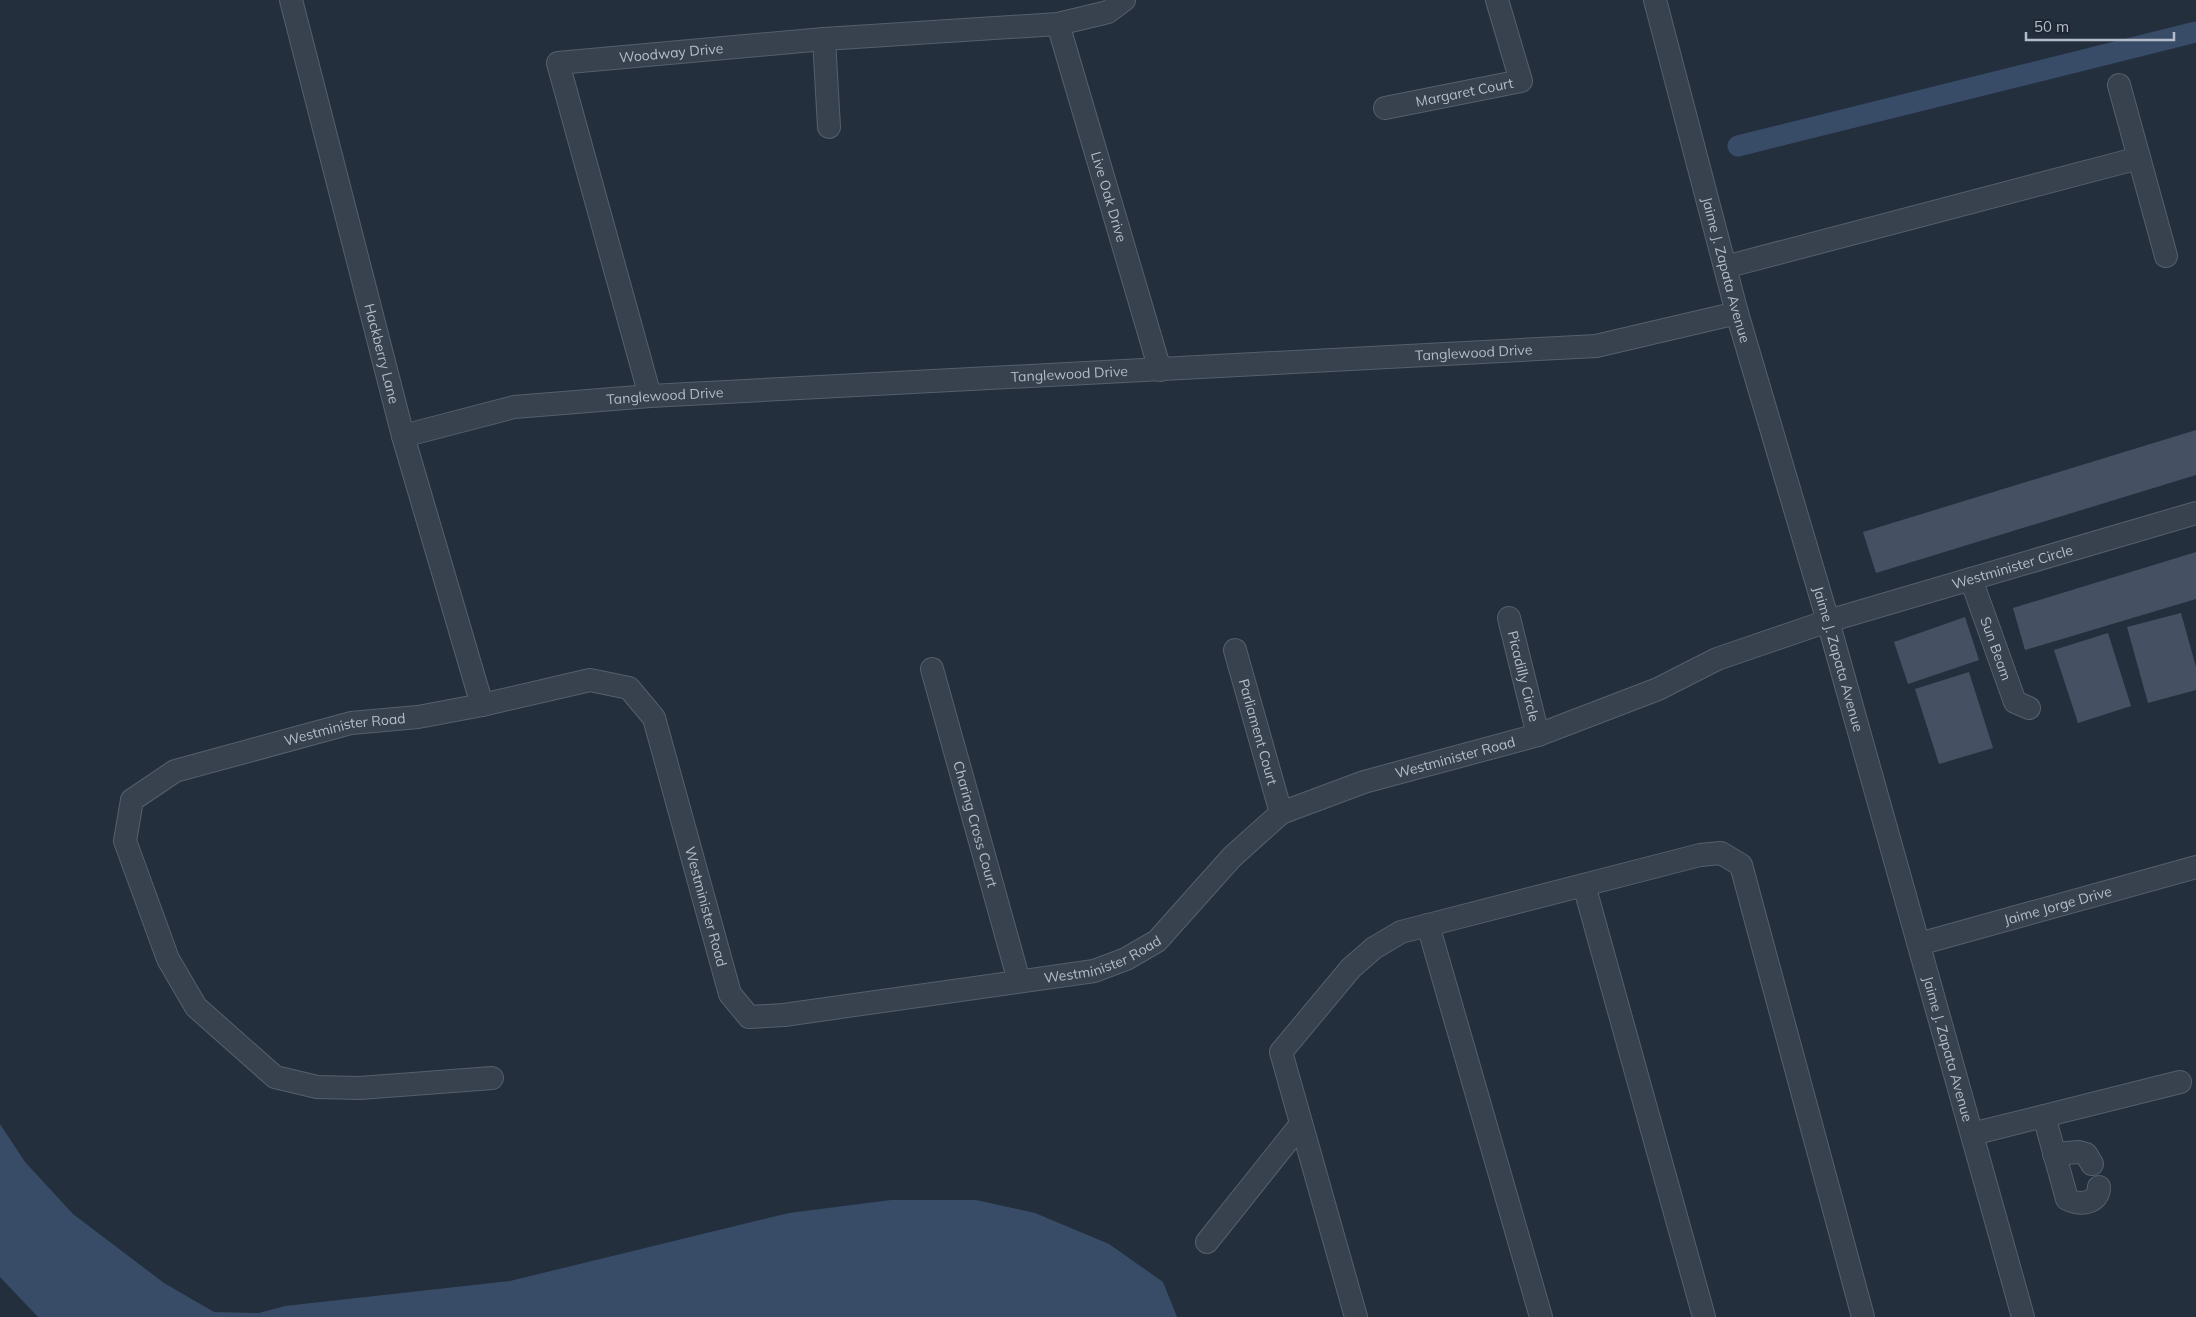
<svg xmlns="http://www.w3.org/2000/svg" width="2196" height="1317" viewBox="0 0 2196 1317" font-family="Mulish,sans-serif">
  <rect width="100%" height="100%" fill="#242f3e"/>
  <polygon fill="#394c67" points="0,1124 25,1162 73,1214 164,1283 214,1312 259,1313 285,1306 510,1281 789,1213 891,1200 976,1200 1035,1213 1109,1244 1163,1282 1177,1317 38,1317 0,1277"/>
  <g fill="none" stroke-linecap="round" stroke-linejoin="round">
    <polyline stroke="#394c67" stroke-width="21" points="1738,146 2196,32"/>
  </g>
  <g fill="#455162">
    <polygon points="2196,430 2196,475 1876,573 1863,532"/>
    <polygon points="2196,552 2196,599 2025,650 2013,608"/>
    <polygon points="2181,613 2196,667 2196,690 2148,703 2127,627"/>
    <polygon points="1965,617 1979,660 1908,684 1894,642"/>
    <polygon points="2108,633 2131,706 2078,723 2054,650"/>
    <polygon points="1969,672 1993,748 1939,764 1915,689"/>
  </g>
  <g fill="none" stroke-linecap="round" stroke-linejoin="round">
    <g stroke="#565f6c" stroke-width="24">
      <g id="minor">
        <path id="s1" d="M 291,0 L 403,436 L 482,705"/>
        <path id="s2" d="M 1655,0 L 1737,313 L 1828,621 L 2023,1317"/>
        <path id="s3" d="M 1058,24 L 1160,370"/>
        <polyline points="824,39 829,127"/>
        <polyline points="2119,85 2166,256"/>
        <path id="s4" d="M 1385,108 L 1521,81 L 1497,0"/>
        <polyline points="1725,267 2139,158"/>
        <path id="s5" d="M 650,396 L 558,63 L 824,39 L 1058,24 L 1108,12 L 1124,0"/>
        <path id="s6" d="M 403,436 L 514,407 L 650,396 L 1596,346 L 1737,313"/>
        <path id="s7" d="M 1971,579 L 2015,702 L 2029,708"/>
        <path id="s8" d="M 1509,618 L 1538,735"/>
        <path id="s9" d="M 1235,650 L 1281,813"/>
        <path id="s10" d="M 932,669 L 1019,981"/>
        <polyline points="1584,885 1704,1317"/>
        <polyline points="1428,925 1541,1317"/>
        <path id="s11" d="M 1919,944 L 2196,867"/>
        <path id="s12" d="M 492,1078 L 360,1088 L 317,1087 L 275,1077 L 196,1007 L 168,959 L 125,841 L 132,800 L 175,771 L 351,723 L 418,717 L 482,705 L 590,680 L 629,688 L 654,718 L 730,994 L 749,1017 L 784,1015 L 1094,971 L 1126,959 L 1157,941 L 1232,857 L 1281,813 L 1364,782 L 1538,735 L 1658,689 L 1717,659 L 1828,621 L 2196,513"/>
        <path d="M 2044,1116 L 2067,1199 C 2078,1206 2099,1204 2099,1187"/>
        <polyline points="1972,1134 2180,1082"/>
        <polyline points="2054,1154 2079,1152 2086,1154 2092,1164"/>
        <polyline points="1207,1242 1301,1124"/>
        <polyline points="1356,1317 1281,1052 1351,968 1374,948 1401,932 1700,855 1721,853 1741,865 1863,1317"/>
      </g>
    </g>
    <use href="#minor" stroke="#38414e" stroke-width="22"/>
  </g>
  <g text-anchor="middle" stroke-width="4" stroke-linejoin="round" paint-order="stroke">
    <g font-size="14" fill="#b4bcc9" stroke="#1d2633">
      <text dy="5" stroke="none"><textPath href="#s5" startOffset="459">Woodway Drive</textPath></text>
      <text dy="5" stroke="none"><textPath href="#s4" startOffset="81">Margaret Court</textPath></text>
      <text dy="5" stroke="none"><textPath href="#s3" startOffset="180">Live Oak Drive</textPath></text>
      <text dy="5" stroke="none"><textPath href="#s2" startOffset="279">Jaime J. Zapata Avenue</textPath></text>
      <text dy="5" stroke="none"><textPath href="#s6" startOffset="1076">Tanglewood Drive</textPath></text>
      <text dy="5" stroke="none"><textPath href="#s1" startOffset="365">Hackberry Lane</textPath></text>
      <text dy="5" stroke="none"><textPath href="#s6" startOffset="671">Tanglewood Drive</textPath></text>
      <text dy="5" stroke="none"><textPath href="#s6" startOffset="266">Tanglewood Drive</textPath></text>
      <text dy="5" stroke="none"><textPath href="#s12" startOffset="2789">Westminister Circle</textPath></text>
      <text dy="5" stroke="none"><textPath href="#s7" startOffset="74">Sun Beam</textPath></text>
      <text dy="5" stroke="none"><textPath href="#s2" startOffset="684">Jaime J. Zapata Avenue</textPath></text>
      <text dy="5" stroke="none"><textPath href="#s8" startOffset="60">Picadilly Circle</textPath></text>
      <text dy="5" stroke="none"><textPath href="#s12" startOffset="774">Westminister Road</textPath></text>
      <text dy="5" stroke="none"><textPath href="#s9" startOffset="85">Parliament Court</textPath></text>
      <text dy="5" stroke="none"><textPath href="#s12" startOffset="2199">Westminister Road</textPath></text>
      <text dy="5" stroke="none"><textPath href="#s10" startOffset="161">Charing Cross Court</textPath></text>
      <text dy="5" stroke="none"><textPath href="#s11" startOffset="144">Jaime Jorge Drive</textPath></text>
      <text dy="5" stroke="none"><textPath href="#s12" startOffset="1299">Westminister Road</textPath></text>
      <text dy="5" stroke="none"><textPath href="#s12" startOffset="1779">Westminister Road</textPath></text>
      <text dy="5" stroke="none"><textPath href="#s2" startOffset="1089">Jaime J. Zapata Avenue</textPath></text>
    </g>
  </g>
  <path d="M2026 32v8h148v-8" fill="none" stroke="#b4bcc9" stroke-width="2.5"/>
  <text x="2034" y="32" font-size="15" fill="#b4bcc9" stroke="#1d2633" stroke-width="4" paint-order="stroke">50 m</text>
</svg>
